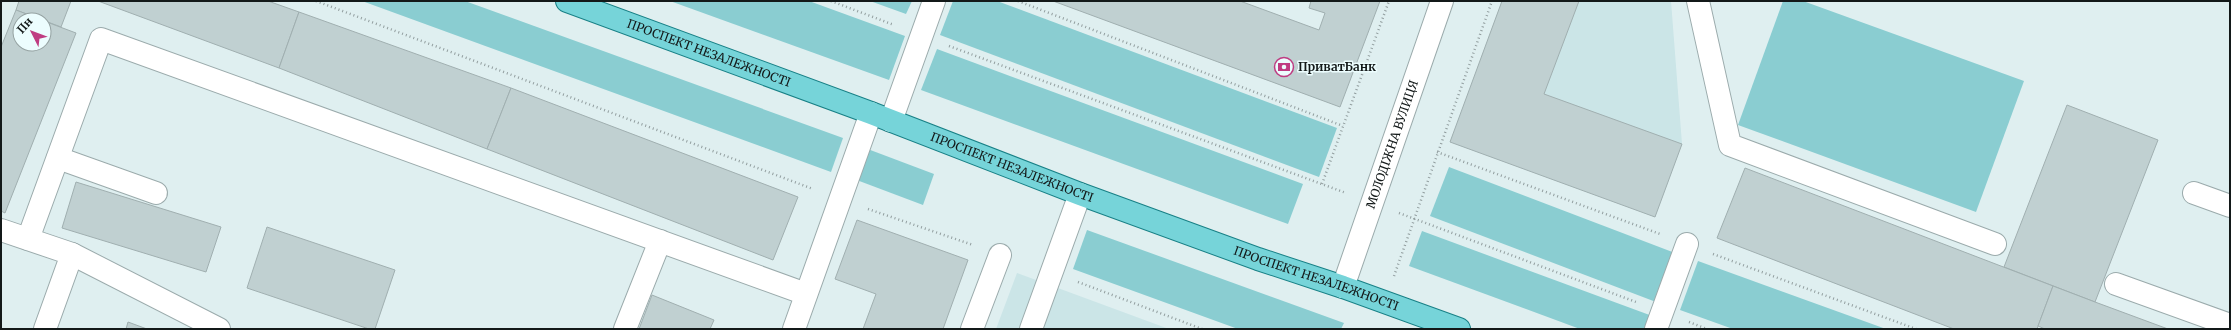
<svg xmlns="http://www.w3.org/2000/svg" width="2231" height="330" viewBox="0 0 2231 330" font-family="Merriweather,serif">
  <rect width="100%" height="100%" fill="#dfeff0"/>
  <g fill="#cbe5e7">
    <polygon points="1502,1 1671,1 1682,144 1655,217 1450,142"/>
    <polygon points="1017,273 1047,284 1169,329 996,329"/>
  </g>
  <g fill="#8acdd1">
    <polygon points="362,1 465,1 843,138 831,172"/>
    <polygon points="670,1 809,1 905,36 889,80"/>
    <polygon points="870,1 912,1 906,14"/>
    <polygon points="953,1 997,1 1337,128 1319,177 940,35"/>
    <polygon points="1783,1 1803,1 2024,81 1976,212 1738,125"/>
    <polygon points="937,49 1303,184 1288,224 921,90"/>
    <polygon points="865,148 934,174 923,205 854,179"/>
    <polygon points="1449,167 1675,253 1656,302 1430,216"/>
    <polygon points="1087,230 1344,323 1341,329 1238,329 1073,269"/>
    <polygon points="1422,231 1655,317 1651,329 1580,329 1409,266"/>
    <polygon points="1698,261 1886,329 1733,329 1680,310"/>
  </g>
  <g fill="#c0d0d1" stroke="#a0afb0">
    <polygon points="19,1 71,1 61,27 16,10"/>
    <polygon points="98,1 268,1 299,12 279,68"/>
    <polygon points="1053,1 1240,1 1319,30 1325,13 1309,8 1311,1 1380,1 1340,107"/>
    <polygon points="1502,1 1579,1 1544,94 1682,144 1655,217 1450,142"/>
    <polygon points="16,10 42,20 20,20 20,44 44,44 44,21 76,33 5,213 1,211 1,47"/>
    <polygon points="299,12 511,88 487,149 279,68"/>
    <polygon points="511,88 798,197 773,260 487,149"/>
    <polygon points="2067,105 2158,140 2095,302 2004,267"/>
    <polygon points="1745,168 2053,286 2037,329 1954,329 1717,238"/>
    <polygon points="76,182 221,227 206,272 62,228"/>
    <polygon points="857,220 968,260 943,329 863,329 876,294 835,279"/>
    <polygon points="267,227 395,270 375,329 369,329 247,288"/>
    <polygon points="2053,286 2095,302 2168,329 2045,329 2038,326"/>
    <polygon points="652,295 714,320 710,329 639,329"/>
    <polygon points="128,322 147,329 126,329"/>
  </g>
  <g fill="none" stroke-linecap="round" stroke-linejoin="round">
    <g stroke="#9babac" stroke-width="24">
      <g id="minor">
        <polyline points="1698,1 1730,145 1995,244"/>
        <polyline points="891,121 934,1"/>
        <polyline points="58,158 156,193"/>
        <polyline points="2194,193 2230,206"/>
        <polyline points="1,230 72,254 45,329"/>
        <polyline points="28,239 101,39 806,294"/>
        <polyline points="72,254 219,329"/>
        <polyline points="2116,284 2230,325"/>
        <path id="s1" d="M 1343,287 L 1442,1"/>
        <polyline points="625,329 660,241"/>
        <polyline points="794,329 871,113"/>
        <polyline points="972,329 1000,255"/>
        <polyline points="1031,329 1080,194"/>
        <polyline points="1656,329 1687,244"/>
      </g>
    </g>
    <g stroke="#188086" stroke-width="24">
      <g id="major">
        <path id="s2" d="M 567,1 L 871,113 L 1080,194 L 1258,259 L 1343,287 L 1459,329"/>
      </g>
    </g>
    <g stroke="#929e9f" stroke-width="2.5" stroke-dasharray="1 3" stroke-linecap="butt">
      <polyline points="316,1 813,189"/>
      <polyline points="831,1 894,25"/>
      <polyline points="1018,1 1343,126"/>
      <polyline points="949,46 1346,193"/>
      <polyline points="1437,152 1660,234"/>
      <polyline points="1322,184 1389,1"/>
      <polyline points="868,209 973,245"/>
      <polyline points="1399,213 1636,302"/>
      <polyline points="1713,254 1916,329"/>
      <polyline points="1394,276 1492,1"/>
      <polyline points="1078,282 1202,329"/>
      <polyline points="1689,322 1707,329"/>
    </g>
    <use href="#minor" stroke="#fff" stroke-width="22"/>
    <use href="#major" stroke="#76d4d9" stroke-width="22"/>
  </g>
  <defs>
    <g id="bank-ring" transform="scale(1)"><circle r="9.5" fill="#ecfdfe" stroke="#bf3c82" stroke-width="1.5"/><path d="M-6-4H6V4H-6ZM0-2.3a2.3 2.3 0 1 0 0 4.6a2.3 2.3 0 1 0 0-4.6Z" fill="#bf3c82"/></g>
  </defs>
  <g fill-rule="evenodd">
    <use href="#bank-ring" x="1284" y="67"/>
  </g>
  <g text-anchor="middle" stroke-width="3" stroke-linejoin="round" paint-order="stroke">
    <g font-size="12" fill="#131919" stroke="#ecfdfe">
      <text dy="4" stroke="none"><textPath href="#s2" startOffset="151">ПРОСПЕКТ НЕЗАЛЕЖНОСТІ</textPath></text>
      <text dy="4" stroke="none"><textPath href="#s1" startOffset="151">МОЛОДІЖНА ВУЛИЦЯ</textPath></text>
      <text dy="4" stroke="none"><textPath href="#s2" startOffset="475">ПРОСПЕКТ НЕЗАЛЕЖНОСТІ</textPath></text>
      <text dy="4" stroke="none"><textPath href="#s2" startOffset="799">ПРОСПЕКТ НЕЗАЛЕЖНОСТІ</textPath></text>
    </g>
    <g font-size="12" font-weight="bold" fill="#131919" stroke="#ecfdfe" text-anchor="start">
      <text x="1298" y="71">ПриватБанк</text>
    </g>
  </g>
  <rect width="2231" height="330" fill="none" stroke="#131919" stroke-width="4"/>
  <g transform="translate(32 32) rotate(312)"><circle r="19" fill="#ecfdfe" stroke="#95a2a2"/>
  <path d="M0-3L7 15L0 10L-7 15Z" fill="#bf3c82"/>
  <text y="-6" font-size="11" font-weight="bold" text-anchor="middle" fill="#131919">Пн</text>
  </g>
</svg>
